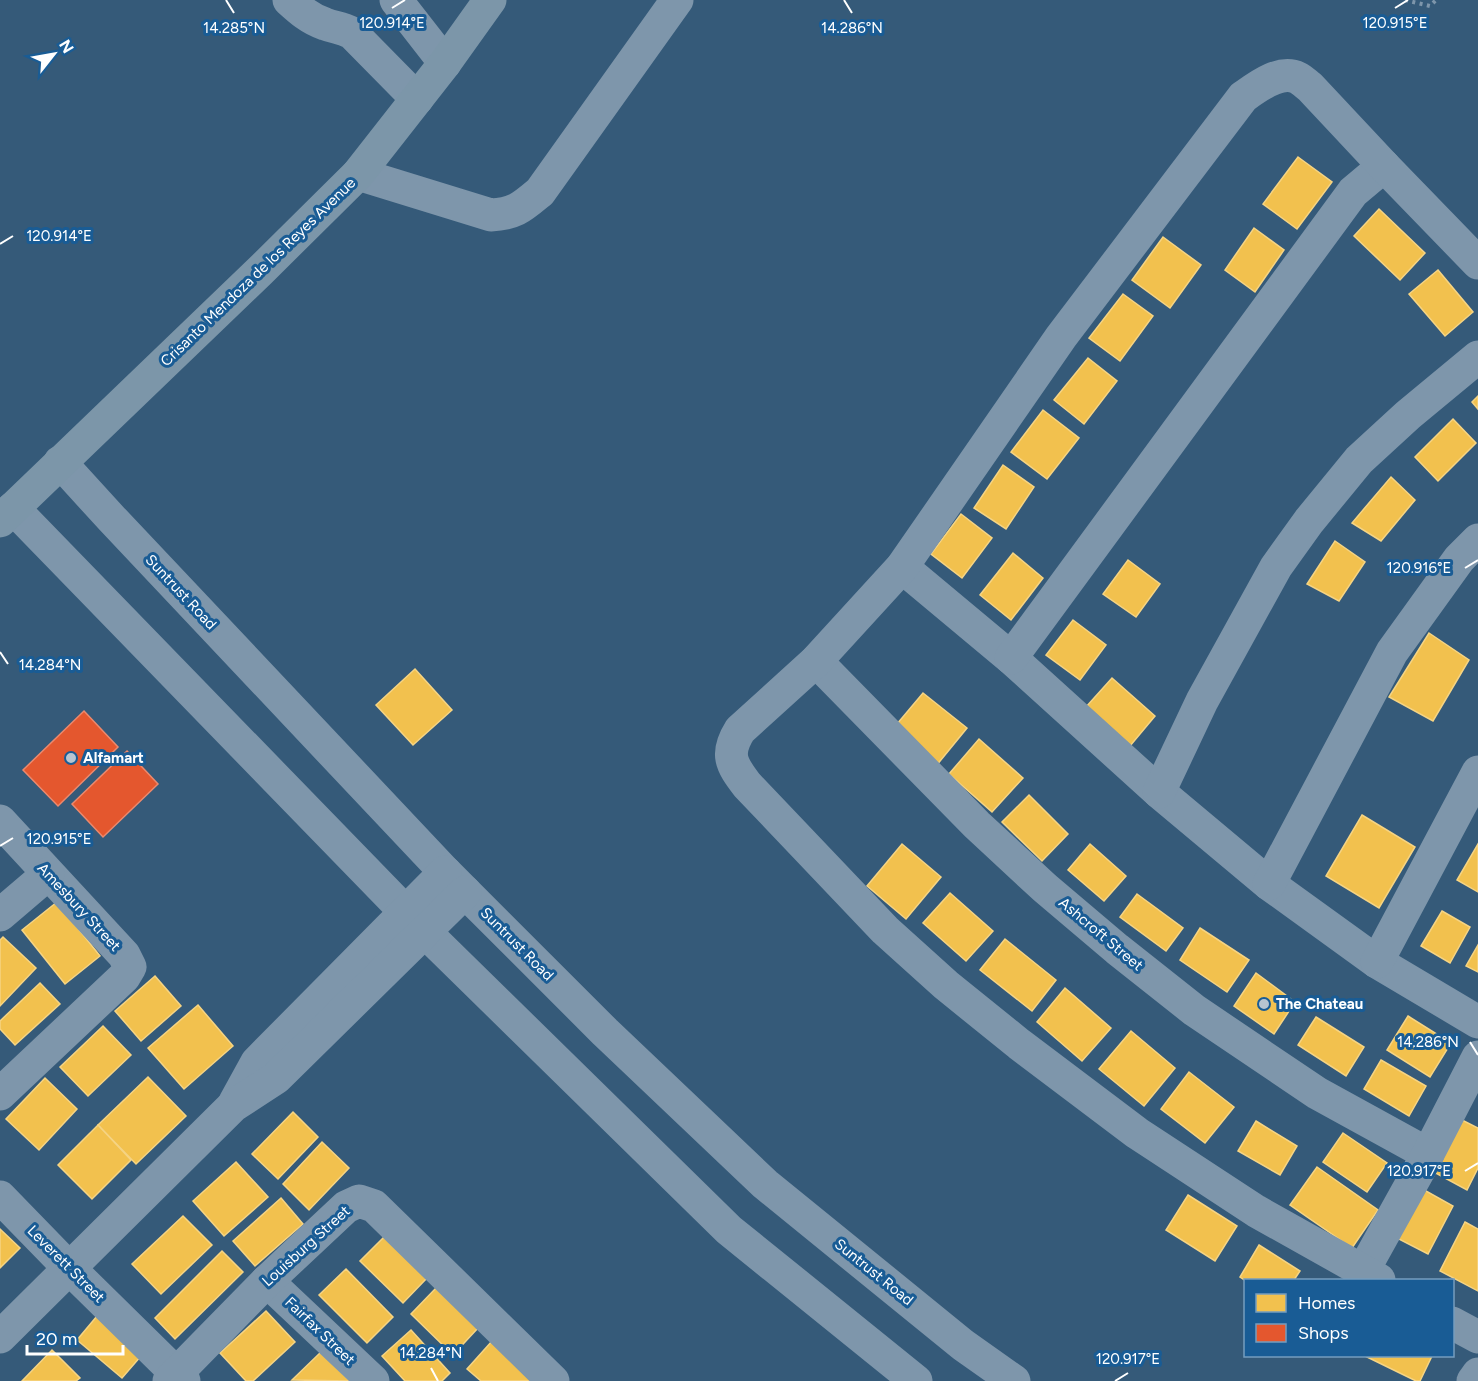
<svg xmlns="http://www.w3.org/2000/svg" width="1478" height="1381" viewBox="0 0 1478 1381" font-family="Figtree,sans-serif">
  <rect width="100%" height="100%" fill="#355a79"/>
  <g fill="#f2c14e" stroke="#f6d483" stroke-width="1.5">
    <polygon points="1298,157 1332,182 1297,229 1263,204"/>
    <polygon points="1379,209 1425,253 1400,280 1354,236"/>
    <polygon points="1254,228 1284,250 1255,292 1225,270"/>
    <polygon points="1163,237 1201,265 1170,308 1132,280"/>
    <polygon points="1438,270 1473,312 1445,336 1409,294"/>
    <polygon points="1123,294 1153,316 1120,361 1089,338"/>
    <polygon points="1088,358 1117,381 1084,424 1054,400"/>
    <polygon points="1478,396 1478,409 1472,402"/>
    <polygon points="1043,410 1079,438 1047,479 1011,452"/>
    <polygon points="1453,419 1476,443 1438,481 1415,457"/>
    <polygon points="1003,465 1034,487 1006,529 974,508"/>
    <polygon points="1391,477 1415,500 1381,541 1352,523"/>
    <polygon points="961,514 992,538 962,578 931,554"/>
    <polygon points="1335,541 1365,562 1339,601 1307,584"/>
    <polygon points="1013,553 1043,578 1011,620 980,595"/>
    <polygon points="1128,560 1160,584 1136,617 1103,594"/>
    <polygon points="1073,620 1106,645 1080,680 1046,655"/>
    <polygon points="1429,633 1469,660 1433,721 1389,697"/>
    <polygon points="415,669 452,710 413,745 376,705"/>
    <polygon points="1112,678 1155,716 1130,746 1086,707"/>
    <polygon points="923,693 967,728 936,766 892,730"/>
    <polygon points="979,739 1023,778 992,812 949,774"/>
    <polygon points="1029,795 1068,834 1042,861 1002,822"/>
    <polygon points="1362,815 1415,847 1379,908 1326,876"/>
    <polygon points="902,844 941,877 906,919 867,886"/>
    <polygon points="1090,844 1126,876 1104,901 1068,870"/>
    <polygon points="1478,844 1478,892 1457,880"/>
    <polygon points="950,893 993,931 966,961 923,923"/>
    <polygon points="1137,894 1183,928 1166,951 1120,917"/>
    <polygon points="57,902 100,956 65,984 22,930"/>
    <polygon points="1442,911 1470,927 1450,963 1421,946"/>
    <polygon points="1200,928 1249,960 1227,992 1180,960"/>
    <polygon points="3,937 36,968 0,1006 0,940"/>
    <polygon points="1005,939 1056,980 1032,1011 980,970"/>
    <polygon points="1478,945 1478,972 1466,966"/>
    <polygon points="1256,973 1295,1002 1274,1034 1234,1006"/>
    <polygon points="155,976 181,1006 141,1041 115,1011"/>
    <polygon points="40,983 60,1004 15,1045 0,1029 0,1021"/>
    <polygon points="1065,988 1111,1028 1082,1061 1037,1022"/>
    <polygon points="198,1005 233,1046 184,1089 148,1048"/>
    <polygon points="1408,1016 1451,1043 1430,1077 1387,1050"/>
    <polygon points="1316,1017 1364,1047 1346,1076 1298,1045"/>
    <polygon points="103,1026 131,1055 88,1096 60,1067"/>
    <polygon points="1131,1031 1175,1068 1144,1106 1099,1069"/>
    <polygon points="1381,1060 1426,1086 1409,1116 1364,1089"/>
    <polygon points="1189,1072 1234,1107 1205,1143 1161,1109"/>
    <polygon points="148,1077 186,1116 136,1164 98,1125"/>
    <polygon points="45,1078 77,1109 39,1150 6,1119"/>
    <polygon points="293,1112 318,1137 278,1179 252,1154"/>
    <polygon points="1458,1118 1478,1128 1478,1168 1467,1190 1430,1170"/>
    <polygon points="1256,1121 1297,1146 1280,1175 1238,1151"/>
    <polygon points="98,1125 131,1160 92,1199 58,1165"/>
    <polygon points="1343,1133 1387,1163 1367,1192 1323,1162"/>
    <polygon points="322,1142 349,1168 309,1210 283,1184"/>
    <polygon points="236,1162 268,1197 224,1236 193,1201"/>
    <polygon points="1317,1167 1378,1210 1352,1248 1290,1205"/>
    <polygon points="1417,1186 1453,1206 1428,1254 1391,1235"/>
    <polygon points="1188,1195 1237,1226 1215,1261 1166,1230"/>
    <polygon points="281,1198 303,1224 255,1266 233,1241"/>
    <polygon points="183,1216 212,1245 161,1294 132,1264"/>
    <polygon points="1465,1222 1478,1229 1478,1291 1440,1271"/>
    <polygon points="0,1229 20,1248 0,1268"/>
    <polygon points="384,1237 427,1278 403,1303 360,1261"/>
    <polygon points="1259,1245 1300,1271 1294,1280 1246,1281 1240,1277"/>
    <polygon points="222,1251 243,1272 175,1339 155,1318"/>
    <polygon points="346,1269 393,1317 367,1343 319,1295"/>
    <polygon points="436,1288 478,1328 453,1355 411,1314"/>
    <polygon points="102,1310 147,1349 122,1378 77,1340"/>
    <polygon points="266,1311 295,1342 253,1381 246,1381 220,1353"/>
    <polygon points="411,1330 450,1373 442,1381 405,1381 382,1356"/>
    <polygon points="492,1341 534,1381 481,1381 467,1369"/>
    <polygon points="52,1350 80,1378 76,1381 22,1381"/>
    <polygon points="321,1352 350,1381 292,1380"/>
    <polygon points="1365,1356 1432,1356 1420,1381 1416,1381"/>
  </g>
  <g fill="#e4572e" stroke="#ec896d" stroke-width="1.5">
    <polygon points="84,711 118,747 58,806 23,770"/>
    <polygon points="127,751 158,784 103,837 72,804"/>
  </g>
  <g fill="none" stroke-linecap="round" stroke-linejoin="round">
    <polyline stroke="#7e96ab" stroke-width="4" stroke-dasharray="3 4.5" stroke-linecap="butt" points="1405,0 1430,6 1436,0"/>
    <g stroke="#7e96ab" stroke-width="33">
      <path d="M 289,0 C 300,10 310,19 325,24 C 335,28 341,27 352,33 L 417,99"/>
      <polyline points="396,0 445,63"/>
      <path d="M 358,174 L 491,215 C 515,214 522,207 540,192 L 677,0"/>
      <polyline points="60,462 112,519 445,872 605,1032 765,1184 963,1345 1014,1381"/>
      <polyline points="13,508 425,932 729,1230 916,1381"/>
      <polyline points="902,567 1011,658 1159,792 1269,884 1377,962 1478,1022"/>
      <polyline points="1011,658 1353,192 1384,166"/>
      <polyline points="816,661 977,825 1045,888 1117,949 1194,1010 1317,1093 1428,1154"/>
      <polyline points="1159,792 1202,701 1276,567 1309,521 1359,460 1408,415 1478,357"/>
      <polyline points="0,821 124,955 130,967 124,977 0,1094"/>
      <polyline points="1269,884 1392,652 1459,559 1478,540"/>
      <polyline points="0,915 48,874"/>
      <polyline points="1377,962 1478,772"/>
      <polyline points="235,1102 257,1062 445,872"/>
      <polyline points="0,1197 69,1268 184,1381"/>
      <polyline points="1363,1271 1428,1154 1478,1057"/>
      <path d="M 1379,1280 L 1256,1211 L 1137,1133 L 1019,1044 L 946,985 L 885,930 L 747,785 C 731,764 725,754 740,730 L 816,661 L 902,567 L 1061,337 L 1243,97 C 1257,87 1280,69 1298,78 C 1302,80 1306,84 1310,87 L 1384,166 L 1478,263"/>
      <polyline points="267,1281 373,1381"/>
      <polyline points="1452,1323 1478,1337"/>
      <polyline points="0,1337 233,1106 276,1078 465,892"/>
      <polyline points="169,1381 267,1281 346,1207 359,1201 374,1206 553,1381"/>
      <polyline points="1473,1381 1478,1374"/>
    </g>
    <polyline stroke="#7c96a9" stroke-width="33" points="0,521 260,271 358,174 445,63 490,0"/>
  </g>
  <path fill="none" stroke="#fff" stroke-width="2" d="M 226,0 L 234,13M 844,0 L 852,13M 392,8 L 405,0M 1395,8 L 1408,0M 0,244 L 13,236M 1465,568 L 1478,560M 0,652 L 8,664M 0,846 L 13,838M 1470,1042 L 1478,1055M 1465,1171 L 1478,1163M 431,1368 L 438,1381M 1115,1381 L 1128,1373"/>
  <g fill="#b8c5d0" stroke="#195c95" stroke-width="2">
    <circle cx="71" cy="758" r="6"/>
    <circle cx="1264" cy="1004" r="6"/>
  </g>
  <g text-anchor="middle" stroke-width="6" stroke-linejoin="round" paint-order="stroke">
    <g font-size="15" fill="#fff" stroke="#195c95">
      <text transform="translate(258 272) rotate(-44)" y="5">Crisanto Mendoza de los Reyes Avenue</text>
      <text transform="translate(181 592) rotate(47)" y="5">Suntrust Road</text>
      <text transform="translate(79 907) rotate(47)" y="5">Amesbury Street</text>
      <text transform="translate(1101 934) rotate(40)" y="5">Ashcroft Street</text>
      <text transform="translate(517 944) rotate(45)" y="5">Suntrust Road</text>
      <text transform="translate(306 1246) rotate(-42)" y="5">Louisburg Street</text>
      <text transform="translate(66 1264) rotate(45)" y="5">Leverett Street</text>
      <text transform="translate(874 1272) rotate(39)" y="5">Suntrust Road</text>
      <text transform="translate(320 1331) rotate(44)" y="5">Fairfax Street</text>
    </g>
    <g font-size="15" font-weight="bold" fill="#fff" stroke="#195c95" text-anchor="start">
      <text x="83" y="763">Alfamart</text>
      <text x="1276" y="1009">The Chateau</text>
    </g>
  </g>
  <g font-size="15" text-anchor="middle" fill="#fff" stroke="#195c95" stroke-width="6" stroke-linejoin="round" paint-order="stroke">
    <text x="392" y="28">120.914°E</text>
    <text x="1395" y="28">120.915°E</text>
    <text x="852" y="33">14.286°N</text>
    <text x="234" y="33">14.285°N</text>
    <text x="59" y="241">120.914°E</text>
    <text x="1419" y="573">120.916°E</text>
    <text x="50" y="670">14.284°N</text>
    <text x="59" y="844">120.915°E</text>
    <text x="1428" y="1047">14.286°N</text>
    <text x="1419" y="1176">120.917°E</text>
    <text x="431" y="1358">14.284°N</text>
    <text x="1128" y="1364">120.917°E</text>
  </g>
  <rect x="1244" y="1279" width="210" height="78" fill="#195c95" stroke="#759dbf" stroke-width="1.5"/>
  <rect x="1256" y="1294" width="30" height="18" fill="#f2c14e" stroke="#759dbf" stroke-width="1.5"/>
  <text x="1298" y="1309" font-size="18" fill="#ffffff">Homes</text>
  <rect x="1256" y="1324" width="30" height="18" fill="#e4572e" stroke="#759dbf" stroke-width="1.5"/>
  <text x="1298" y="1339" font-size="18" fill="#ffffff">Shops</text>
  <g transform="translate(54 54) rotate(59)" stroke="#195c95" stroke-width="4.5" paint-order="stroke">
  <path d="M0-4.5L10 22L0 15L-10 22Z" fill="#ffffff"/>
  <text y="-9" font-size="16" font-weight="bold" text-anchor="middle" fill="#ffffff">N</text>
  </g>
  <path d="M27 1345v9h96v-9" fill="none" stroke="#ffffff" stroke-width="3"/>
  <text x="36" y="1345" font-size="18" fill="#ffffff" stroke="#195c95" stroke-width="4.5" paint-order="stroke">20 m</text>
</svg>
